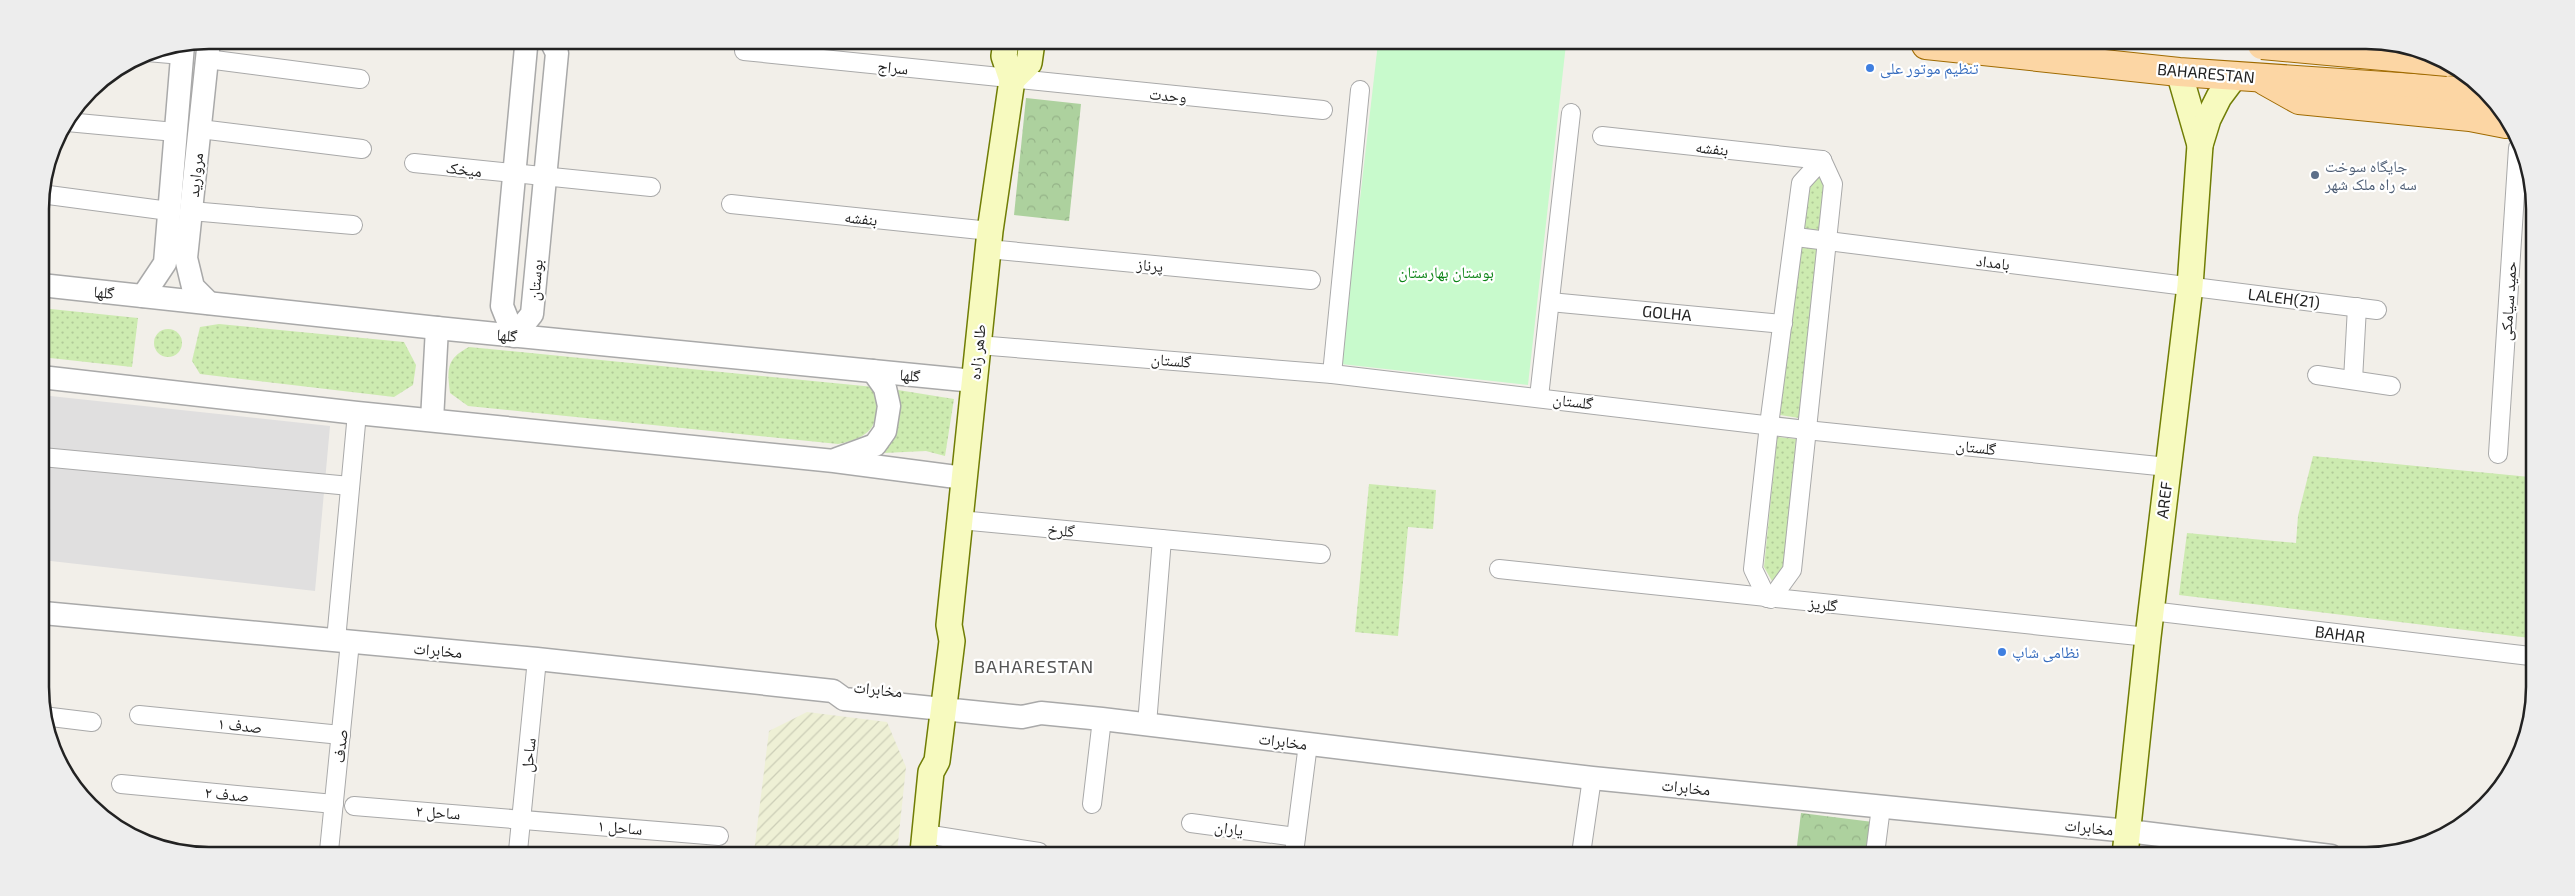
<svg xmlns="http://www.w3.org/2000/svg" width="2575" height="896" viewBox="0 0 2575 896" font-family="'Exo 2','Noto Naskh Arabic',sans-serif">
  <defs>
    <pattern id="farmland-furrows" width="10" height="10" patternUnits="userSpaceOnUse" patternTransform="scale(1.25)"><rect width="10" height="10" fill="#eef0d5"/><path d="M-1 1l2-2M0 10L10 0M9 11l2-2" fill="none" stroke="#ccceb7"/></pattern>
    <pattern id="grass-dots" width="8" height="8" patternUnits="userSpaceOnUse" patternTransform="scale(1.25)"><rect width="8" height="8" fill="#cdebb0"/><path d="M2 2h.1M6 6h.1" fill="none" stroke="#b0c997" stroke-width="1.8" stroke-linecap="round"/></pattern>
    <pattern id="forest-crowns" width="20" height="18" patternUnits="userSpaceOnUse" patternTransform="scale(1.25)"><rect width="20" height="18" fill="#add19e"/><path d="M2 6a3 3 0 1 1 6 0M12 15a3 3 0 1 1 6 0" fill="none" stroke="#95b388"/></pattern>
  </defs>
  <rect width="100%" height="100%" fill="#f2efe9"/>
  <polygon fill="#e0dfdf" points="41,395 330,426 315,591 42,560"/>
  <polygon fill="url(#farmland-furrows)" points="807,712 887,722 906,767 897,852 754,852 769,731"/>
  <g fill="url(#grass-dots)">
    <polygon points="1818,175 1827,186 1822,232 1803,230 1808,186"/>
    <polygon points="1800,246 1819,249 1799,418 1780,415"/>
    <polygon points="41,308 138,318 132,367 41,357"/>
    <polygon points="219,324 404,342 416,365 413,385 394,397 200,374 192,361 200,327"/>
    <circle cx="168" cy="343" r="14"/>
    <path d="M 469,347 L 874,387 C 882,421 874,438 838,444 L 468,406 L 450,393 C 447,369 446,359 469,347 Z"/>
    <path d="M 898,390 L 954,399 L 945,456 L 926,451 L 883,453 C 899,430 900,418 898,390 Z"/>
    <polygon points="1777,437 1796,439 1785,567 1772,581 1764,567"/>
    <polygon points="2313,456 2530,477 2530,638 2179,595 2187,533 2296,543 2298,516"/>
    <polygon points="1369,484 1436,490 1433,529 1408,527 1398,636 1355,632"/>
  </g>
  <g fill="url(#forest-crowns)">
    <polygon points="1026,98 1081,104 1069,221 1014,215"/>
    <polygon points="1801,813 1873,822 1869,854 1796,854"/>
  </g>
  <polygon fill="#c8facc" points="1378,43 1566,44 1528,385 1341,364"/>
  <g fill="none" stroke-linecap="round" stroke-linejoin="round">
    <g stroke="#a9a9a9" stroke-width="20">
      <g id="minor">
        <polyline points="744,51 1323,110"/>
        <polyline points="147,52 182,55"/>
        <polyline points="207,59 360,79"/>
        <polyline points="67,122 175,132"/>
        <polyline points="200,129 362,149"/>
        <polyline points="1602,136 1822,160"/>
        <polyline points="414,163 651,187"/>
        <polyline points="41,194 169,211"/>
        <polyline points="731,204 990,231"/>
        <polyline points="191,211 353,225"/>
        <polyline points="1796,237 2377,310"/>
        <polyline points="988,249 1311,280"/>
        <polyline points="1550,302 1783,324"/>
        <polyline points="978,345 1332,374 1806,430 2168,467"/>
        <polyline points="1332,374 1360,90"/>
        <polyline points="2317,375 2391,386"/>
        <polyline points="2353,380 2357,307"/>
        <polyline points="1539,397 1571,113"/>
        <polyline points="2498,454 2518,148"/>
        <polyline points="42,457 350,486"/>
        <polyline points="960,520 1321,554"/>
        <polyline points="1499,569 2148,637"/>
        <polyline points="1767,598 1753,569 1769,425 1801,183 1822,160"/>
        <polyline points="1771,599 1792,570 1833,184 1822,160"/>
        <polyline points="2151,611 2530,656"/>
        <polyline points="336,640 357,413"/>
        <polyline points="139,715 341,735"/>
        <polyline points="43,716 92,722"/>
        <polyline points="1147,724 1162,539"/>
        <polyline points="121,784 334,804"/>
        <polyline points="1092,804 1102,719"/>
        <polyline points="354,806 719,836"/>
        <polyline points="1191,823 1296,837"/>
        <polyline points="925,834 1039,852"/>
        <polyline points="329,851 350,642"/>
        <polyline points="518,851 537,659"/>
        <polyline points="1294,853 1308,744"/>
        <polyline points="1581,854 1592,778"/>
        <polyline points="1875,854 1881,807"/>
      </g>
    </g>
    <g stroke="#a9a9a9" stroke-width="25">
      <g id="tertiary">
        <polyline points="529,41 526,47 502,306 514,336 532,314 557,53 551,41"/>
        <polyline points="41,285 437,328 974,381"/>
        <polyline points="143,296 165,263 183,45"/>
        <polyline points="209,303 193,287 186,258 209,40"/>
        <polyline points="41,377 357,413 834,461 964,478"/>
        <polyline points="432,420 437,328"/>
        <polyline points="837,459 875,445 885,431 889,406 885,388 873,371"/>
        <polyline points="43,613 537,659 833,691 844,699 1022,717 1041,713 1102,719 1592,778 2128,831 2331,856"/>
      </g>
    </g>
    <g stroke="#707d05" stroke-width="28">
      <g id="secondary">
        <polyline points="2179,72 2200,145"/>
        <polyline points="1012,80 1029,63 1032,42"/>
        <polyline points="923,852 931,772 937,761 952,641 949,625 990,231 1012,80 1004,56 1006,42"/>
        <polyline points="2125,855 2148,637 2190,286 2200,145 2208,119 2219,97 2234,77"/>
      </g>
    </g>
    <g stroke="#a06b00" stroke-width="30">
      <g id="primary">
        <polyline points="1926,45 2179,72 2488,93"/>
        <polyline points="2265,81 2299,100 2470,117 2506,124"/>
      </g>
    </g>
    <use href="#minor" stroke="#fff" stroke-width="18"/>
    <use href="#tertiary" stroke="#fff" stroke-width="22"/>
    <use href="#secondary" stroke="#f7fabf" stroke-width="25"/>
    <use href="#primary" stroke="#fcd6a4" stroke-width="28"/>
    <g stroke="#a06b00" stroke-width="30" stroke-linecap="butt">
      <polyline id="primary-bridge" points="2262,45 2448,62"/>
    </g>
    <use href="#primary-bridge" stroke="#fcd6a4" stroke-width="28"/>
  </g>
  <g fill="#3f7fe0" stroke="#fff" stroke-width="2">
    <circle cx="1870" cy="68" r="5"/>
    <circle cx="2002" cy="652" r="5"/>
  </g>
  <circle fill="#5c6f8a" stroke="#fff" stroke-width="2" cx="2315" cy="175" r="5"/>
  <g text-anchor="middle" stroke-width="4.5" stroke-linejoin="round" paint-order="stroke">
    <g font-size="16" fill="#222" stroke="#fff">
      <text transform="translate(893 67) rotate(6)" y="6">سراج</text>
      <text transform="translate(2206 73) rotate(5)" y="6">BAHARESTAN</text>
      <text transform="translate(1168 95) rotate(5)" y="6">وحدت</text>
      <text transform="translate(1712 148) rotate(6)" y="6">بنفشه</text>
      <text transform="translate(464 169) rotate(7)" y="6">میخک</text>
      <text transform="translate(195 175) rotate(-84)" y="6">مروارید</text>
      <text transform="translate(861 218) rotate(6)" y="6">بنفشه</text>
      <text transform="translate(1993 262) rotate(7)" y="6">بامداد</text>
      <text transform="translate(1150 265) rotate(5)" y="6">پرناز</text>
      <text transform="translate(535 280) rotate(-85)" y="6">بوستان</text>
      <text transform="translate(104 292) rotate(6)" y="6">گلها</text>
      <text transform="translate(2284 298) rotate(7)" y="6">LALEH(21)</text>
      <text transform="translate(2508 301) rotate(-86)" y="6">حمید سیامکی</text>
      <text transform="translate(1667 313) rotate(5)" y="6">GOLHA</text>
      <text transform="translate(507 335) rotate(6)" y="6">گلها</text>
      <text transform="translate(977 352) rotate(-84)" y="6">طاهر زاده</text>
      <text transform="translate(1171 360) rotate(5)" y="6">گلستان</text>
      <text transform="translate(910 375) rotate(6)" y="6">گلها</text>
      <text transform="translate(1573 401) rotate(7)" y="6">گلستان</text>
      <text transform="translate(1976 447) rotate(6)" y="6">گلستان</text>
      <text transform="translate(2164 500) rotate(-83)" y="6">AREF</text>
      <text transform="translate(1061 530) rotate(5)" y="6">گلرخ</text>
      <text transform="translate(1823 604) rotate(6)" y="6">گلریز</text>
      <text transform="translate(2340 634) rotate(7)" y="6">BAHAR</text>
      <text transform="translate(438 650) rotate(5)" y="6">مخابرات</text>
      <text transform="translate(878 689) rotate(6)" y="6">مخابرات</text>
      <text transform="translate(240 725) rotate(6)" y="6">صدف ۱</text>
      <text transform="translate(1283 741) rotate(7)" y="6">مخابرات</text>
      <text transform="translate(340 746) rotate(-84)" y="6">صدف</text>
      <text transform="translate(528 755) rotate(-84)" y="6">ساحل</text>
      <text transform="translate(1686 787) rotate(6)" y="6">مخابرات</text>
      <text transform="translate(227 794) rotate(5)" y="6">صدف ۲</text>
      <text transform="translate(438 812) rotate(4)" y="6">ساحل ۲</text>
      <text transform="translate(620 827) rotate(5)" y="6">ساحل ۱</text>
      <text transform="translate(2089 827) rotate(6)" y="6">مخابرات</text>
      <text transform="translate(1229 828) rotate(8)" y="6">یاران</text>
    </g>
    <g font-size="16" fill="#366cbe" stroke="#fff" text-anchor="start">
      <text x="1880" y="74">تنظیم موتور علی</text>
      <text x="2012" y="658">نظامی شاپ</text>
    </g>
    <g font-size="16" fill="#4e5e75" stroke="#fff" text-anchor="start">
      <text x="2325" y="172">جایگاه سوخت<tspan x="2325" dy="18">سه راه ملک شهر</tspan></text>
    </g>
    <g font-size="16" fill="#0c8416" stroke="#fff">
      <text x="1446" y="278">بوستان بهارستان</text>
    </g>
    <g font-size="18" letter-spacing="1" fill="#555" stroke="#fff">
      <text x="1034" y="673">BAHARESTAN</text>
    </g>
  </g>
  <path d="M0 0H2575V896H0ZM209 49H2366A160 160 0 0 1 2526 209V687A160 160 0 0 1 2366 847H209A160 160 0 0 1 49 687V209A160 160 0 0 1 209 49Z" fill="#ededed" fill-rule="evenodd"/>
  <path fill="none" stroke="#222" stroke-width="2.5" d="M209 49H2366A160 160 0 0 1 2526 209V687A160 160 0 0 1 2366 847H209A160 160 0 0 1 49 687V209A160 160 0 0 1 209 49Z"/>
</svg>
